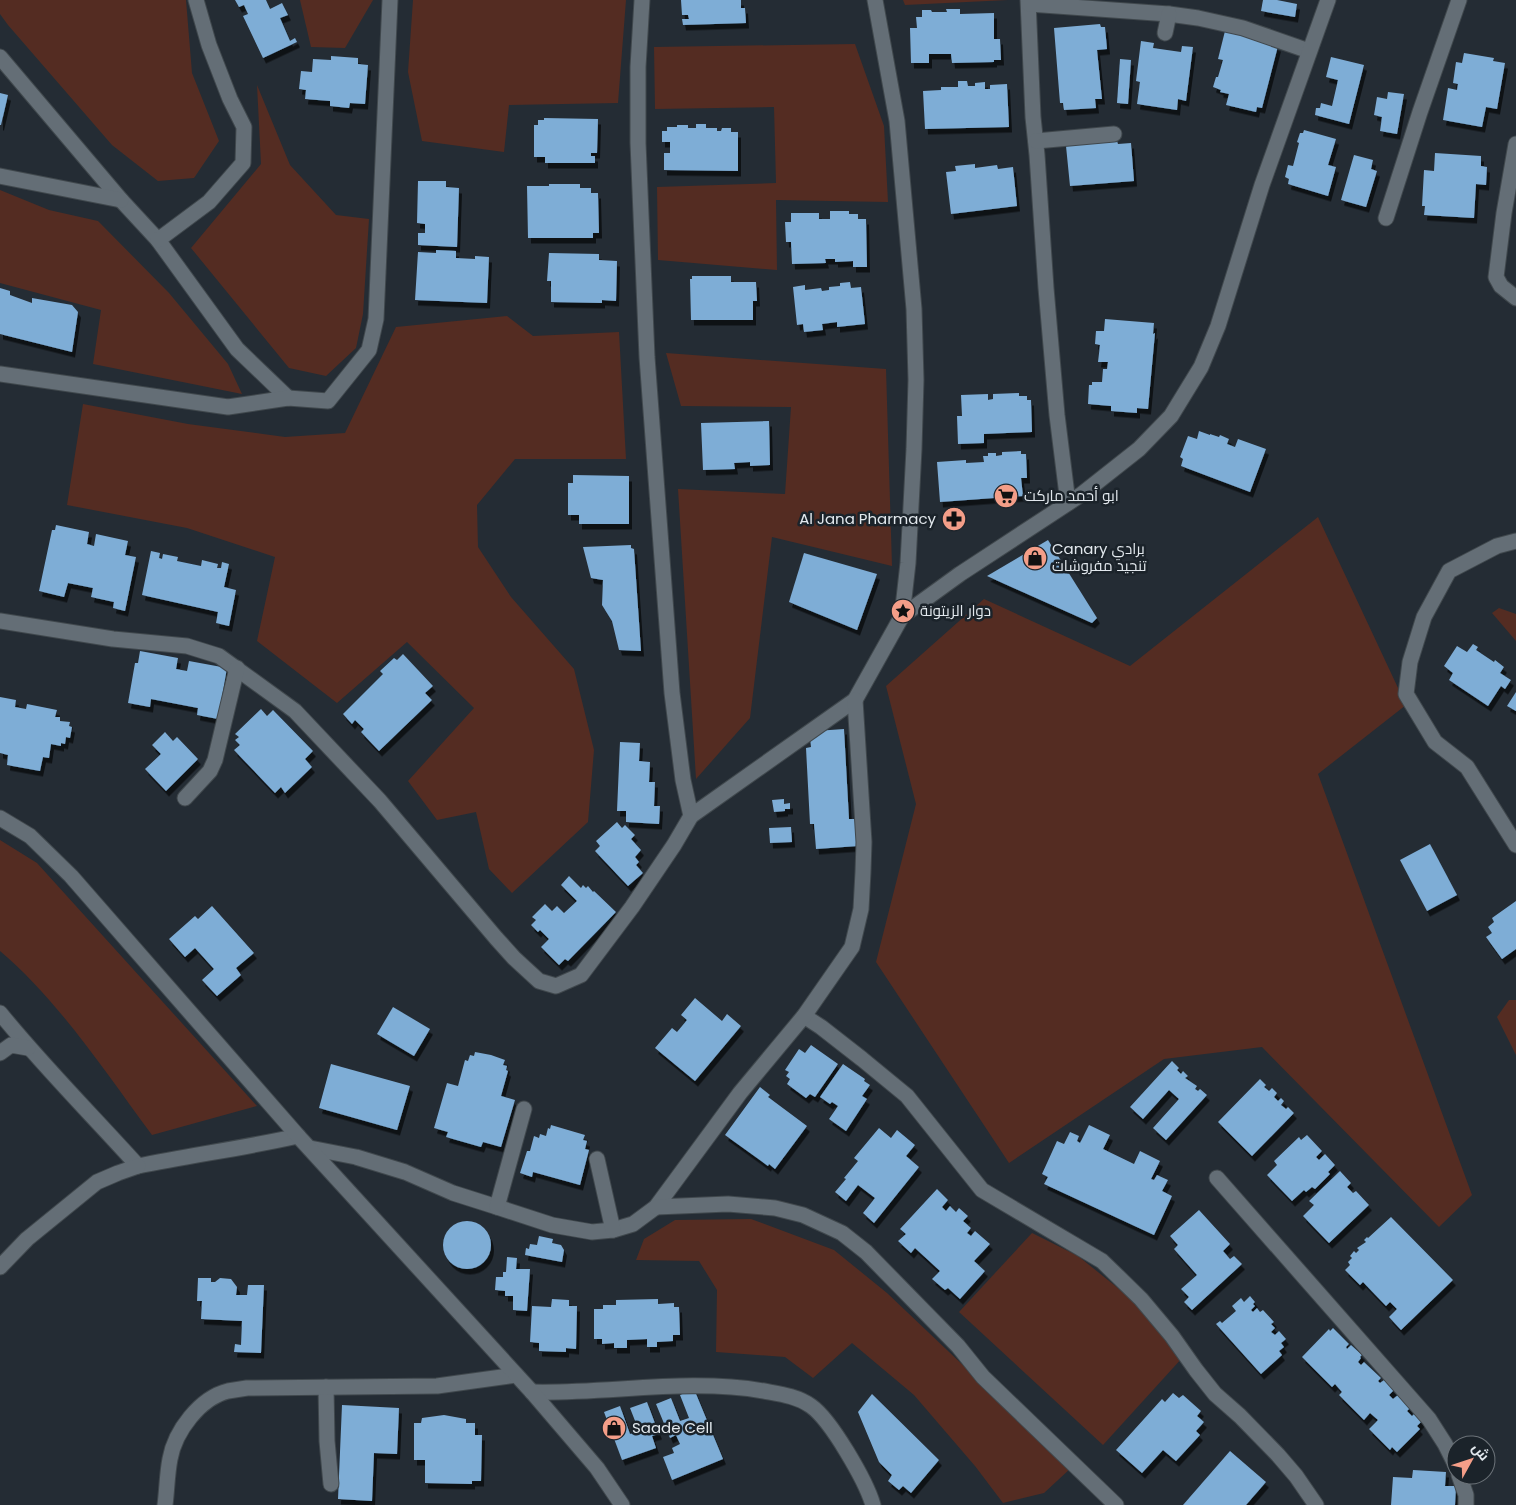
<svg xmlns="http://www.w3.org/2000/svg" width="1516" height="1505" viewBox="0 0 1516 1505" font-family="Poppins,Cairo,sans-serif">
  <defs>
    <filter id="shadow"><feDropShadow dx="3" dy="5.5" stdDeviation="0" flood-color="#0009"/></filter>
  </defs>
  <rect width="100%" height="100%" fill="#242c34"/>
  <g fill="#542c22">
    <polygon points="0,0 186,0 192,73 219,141 194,178 158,181 112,145 8,25 0,14"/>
    <polygon points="300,0 373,0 345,48 311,47"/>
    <polygon points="413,0 626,0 618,103 509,105 504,152 422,141 408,72"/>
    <polygon points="903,0 1008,0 905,5"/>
    <polygon points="855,44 884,126 888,202 776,200 777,270 658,260 657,187 776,183 774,107 655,109 654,47"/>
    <polygon points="257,85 290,165 336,215 369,219 363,314 356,348 326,376 289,368 191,248 261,164"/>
    <polygon points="0,190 49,210 98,221 169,293 228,364 242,394 93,364 101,310 0,283"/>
    <polygon points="507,316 533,336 619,332 626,459 515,459 477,505 478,547 511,597 574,669 594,750 588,822 512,893 489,869 476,812 437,820 408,781 474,708 407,642 337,703 257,641 275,557 187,528 67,505 83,404 188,424 285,437 345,433 396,327"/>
    <polygon points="666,353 886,369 892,566 772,537 750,718 696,779 678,489 785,494 791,407 681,406"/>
    <polygon points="1318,517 1406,705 1318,774 1472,1195 1439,1227 1262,1047 1164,1059 1009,1163 876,962 916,804 886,686 984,599 1130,666"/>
    <polygon points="1499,608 1516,614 1516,641 1492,613"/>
    <path d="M 0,840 L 37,863 L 257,1106 L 152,1135 C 106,1073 59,1001 0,951 Z"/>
    <polygon points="1509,1000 1516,1000 1516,1055 1497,1017"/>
    <polygon points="751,1219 834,1250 887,1293 1071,1468 1044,1493 1003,1503 975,1466 914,1395 852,1343 813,1378 785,1357 716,1352 717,1290 699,1261 636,1260 644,1239 675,1220"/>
    <polygon points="1032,1233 1078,1256 1144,1309 1183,1357 1103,1445 959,1312"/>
  </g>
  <g fill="#7eadd6" filter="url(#shadow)">
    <polygon points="235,0 266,0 270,9 282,3 288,15 280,18 290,41 295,38 297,42 263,58 243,16 248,14 244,5 239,7"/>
    <polygon points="681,0 741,0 741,8 745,8 746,23 683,25 682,19 689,19 688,15 682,15"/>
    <polygon points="1263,0 1277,0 1297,4 1295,17 1261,11"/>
    <polygon points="946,9 960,9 960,14 994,13 994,39 1000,39 1001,60 994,60 994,62 952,63 951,54 929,54 929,63 911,63 910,28 917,28 916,17 922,17 922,10 931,10 932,12 947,12"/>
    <polygon points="1100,24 1101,27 1105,27 1107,49 1097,50 1102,99 1095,99 1096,108 1064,110 1063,103 1060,103 1054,28"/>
    <polygon points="1232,30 1278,46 1262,108 1257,107 1256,112 1226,105 1229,94 1220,92 1221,90 1213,87 1216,77 1218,77 1223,60 1218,59 1225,31"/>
    <polygon points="1141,41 1154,43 1153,48 1181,52 1182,46 1193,47 1186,101 1178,99 1177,110 1137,104 1140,82 1136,81"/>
    <polygon points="1464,53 1494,58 1493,61 1505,63 1497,109 1486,107 1482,127 1443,120 1448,88 1457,90 1458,84 1453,83 1456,62 1462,63"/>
    <polygon points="331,56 358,58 358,64 368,65 365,104 350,103 349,108 330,106 330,101 305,99 306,90 299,89 301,71 312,72 313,59 331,60"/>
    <polygon points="1331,57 1364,65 1349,124 1315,115 1316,108 1320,108 1321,103 1332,106 1338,80 1326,77"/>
    <polygon points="1120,59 1131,60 1128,104 1117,103"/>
    <polygon points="958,81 967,81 968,86 975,86 975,83 985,82 985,89 990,89 990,85 1007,84 1009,127 925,129 923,91 941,90 941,87 958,87"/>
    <polygon points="1388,92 1404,94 1397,134 1380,131 1382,117 1374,115 1377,97 1387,99"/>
    <polygon points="0,93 8,95 1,125 0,125"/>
    <polygon points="544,118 598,119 597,153 591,153 591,156 595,156 595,163 545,163 545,157 534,157 534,125 538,125 538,120 544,120"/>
    <polygon points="696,124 706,124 706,128 717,128 717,131 721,131 722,128 731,128 731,132 738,132 738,171 664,170 664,153 670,153 670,142 662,142 662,131 667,131 667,127 677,127 677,125 688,125 688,128 696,128"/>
    <polygon points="1304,130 1336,139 1328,165 1336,167 1328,196 1288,184 1289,179 1285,177 1288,165 1293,166 1299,143 1297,142 1300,133 1303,133"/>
    <polygon points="1117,141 1118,144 1131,143 1134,181 1070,186 1066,146"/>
    <polygon points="1435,153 1481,156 1481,166 1487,167 1486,185 1476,184 1474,218 1424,215 1425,206 1422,206 1424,170 1434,171"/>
    <polygon points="1354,155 1373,160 1371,169 1377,171 1366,207 1341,200"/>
    <polygon points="975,164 975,168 997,165 998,169 1013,167 1017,206 951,214 946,172 956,171 955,166"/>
    <polygon points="418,181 446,181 446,187 459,188 457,247 418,245 418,233 425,233 425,224 417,223"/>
    <polygon points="549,184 580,184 580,188 591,188 591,193 598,193 599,233 593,233 593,238 528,238 527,186 549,186"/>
    <polygon points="830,211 849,211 849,214 858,214 858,219 866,219 867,267 853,267 853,261 835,262 835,259 825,259 826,263 792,264 791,242 786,242 785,222 791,222 791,213 819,213 819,219 830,219"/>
    <polygon points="436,250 456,251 456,258 475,259 475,256 489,257 487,303 415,300 418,252 436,253"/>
    <polygon points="549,253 599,254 599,260 617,261 616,301 602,300 602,303 551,302 551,281 547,281"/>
    <polygon points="692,276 731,276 731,282 756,282 757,301 753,301 753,320 691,320 690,279 692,279"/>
    <polygon points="850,282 851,288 861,287 865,324 837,327 837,322 822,324 823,330 804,332 803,324 797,325 793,287 805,285 805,290 821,288 822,291 829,290 829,287 840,286 840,283"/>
    <polygon points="0,288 10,291 10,295 32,303 32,298 72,305 78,312 72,352 0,334"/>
    <polygon points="1105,319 1154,323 1153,334 1155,333 1148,409 1137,408 1137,413 1111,411 1111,406 1088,404 1089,385 1092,385 1092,382 1102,382 1103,369 1107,369 1108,362 1098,362 1100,345 1095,344 1096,331 1104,331"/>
    <polygon points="1019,393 1019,396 1027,396 1027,400 1031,400 1032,432 984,434 984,443 958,444 957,416 962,416 961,395 988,394 988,400 993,399 993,394"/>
    <polygon points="769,421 770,465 750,466 750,462 734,463 735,469 703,470 701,423"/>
    <polygon points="1199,431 1210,435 1210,434 1219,437 1220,435 1229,439 1227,444 1235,447 1238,439 1266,449 1250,492 1181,466 1183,459 1180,457 1188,436 1197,439"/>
    <polygon points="1021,451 1021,454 1026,454 1027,478 1021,478 1023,496 940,502 937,462 966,460 966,463 984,462 983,456 988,456 988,453 996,453 996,456 1002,455 1002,452"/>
    <polygon points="573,475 629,476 629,524 579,524 579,515 568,515 568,483 573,483"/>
    <polygon points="56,525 89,532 87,544 94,546 96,534 128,541 125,555 136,557 125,611 113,608 114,602 91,597 93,588 68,583 64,597 39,591 52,530 55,530"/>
    <polygon points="1048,540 1097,618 1092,623 987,576"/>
    <polygon points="631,545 631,548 634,549 641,651 619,650 612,621 602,605 603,580 591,578 583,547"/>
    <polygon points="151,551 160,553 159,558 162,559 163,554 178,557 177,561 201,566 202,560 218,564 217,568 221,568 222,562 229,564 224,587 236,590 229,626 216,623 218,612 142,595"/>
    <polygon points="804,553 877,574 857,630 789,602"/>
    <polygon points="1473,644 1478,647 1476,650 1494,662 1495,660 1504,667 1500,673 1511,680 1505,689 1501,686 1488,706 1449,680 1453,673 1444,666 1457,646 1467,652"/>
    <polygon points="140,651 178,658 176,669 187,671 189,661 227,668 218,719 197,715 198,708 151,699 150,707 128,703 135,663 138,663"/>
    <polygon points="403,654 433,686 425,693 432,700 379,751 361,732 364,729 355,720 352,724 343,714 383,674 380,671 394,658 397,660"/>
    <polygon points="1516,692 1516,711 1507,706"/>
    <polygon points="0,697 16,700 15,707 26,709 27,704 57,710 55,717 60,717 60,721 70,722 69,726 72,727 70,738 66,737 65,744 61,743 61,746 51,744 49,758 43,757 40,771 7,765 8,755 0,753"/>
    <polygon points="261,709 267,716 273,710 313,751 305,759 312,767 285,793 281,787 275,793 234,750 240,745 235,740 239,737 235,734"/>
    <polygon points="844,729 849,819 856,819 858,846 816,849 814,824 810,824 806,748 811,747 810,738 816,738 816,731"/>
    <polygon points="165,732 173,741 177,737 198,759 166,791 145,769 161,754 152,745"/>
    <polygon points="620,742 640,743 639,761 650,762 649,782 655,782 654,806 660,806 659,824 626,822 626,811 617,811"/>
    <polygon points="784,799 784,804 790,803 790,809 785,809 785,811 774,812 772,800"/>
    <polygon points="617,822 622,828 625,825 635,835 631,839 641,850 635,857 639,862 636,865 643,873 628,886 595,851 600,846 596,841"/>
    <polygon points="791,827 792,842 770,843 769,828"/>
    <polygon points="1430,844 1457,895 1427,911 1400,860"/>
    <polygon points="569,876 581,888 583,885 586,888 588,886 593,892 594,891 616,912 568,961 565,959 559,965 541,947 549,939 540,930 538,932 531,925 536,920 532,917 545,904 552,911 557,906 564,913 577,901 561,885"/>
    <polygon points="1516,901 1516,949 1502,959 1486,937 1492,933 1488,927 1494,922 1492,918"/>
    <polygon points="212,906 254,953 236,968 241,975 217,996 202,980 214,969 195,948 185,957 169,939 195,916 198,919"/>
    <polygon points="695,998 722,1021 727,1014 741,1026 695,1081 655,1048 672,1028 677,1032 687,1020 681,1015"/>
    <polygon points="393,1007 430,1029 414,1056 377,1034"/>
    <polygon points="811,1045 838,1064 815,1097 810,1094 806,1098 787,1084 790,1079 786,1076 789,1072 785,1070 799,1049 805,1053"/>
    <polygon points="475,1052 491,1055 505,1060 503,1065 507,1066 506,1070 508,1071 501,1096 515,1100 501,1147 483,1142 481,1147 446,1137 448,1132 434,1128 447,1083 458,1086 465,1060 468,1061 470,1055 474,1056"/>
    <polygon points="1172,1061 1179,1068 1177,1070 1181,1074 1183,1071 1188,1076 1185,1078 1197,1086 1195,1089 1198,1091 1200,1089 1207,1095 1166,1140 1153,1128 1179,1099 1169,1090 1143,1119 1130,1107"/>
    <polygon points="331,1064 410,1086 397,1130 319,1108"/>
    <polygon points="843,1064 865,1079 864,1081 870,1085 862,1096 867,1099 846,1131 829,1119 838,1106 832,1102 830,1104 820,1097"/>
    <polygon points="1260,1079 1266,1085 1264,1087 1269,1091 1272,1088 1277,1093 1274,1097 1278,1101 1281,1098 1284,1101 1281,1105 1286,1109 1288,1107 1294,1113 1252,1156 1218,1122"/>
    <polygon points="760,1087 770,1095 768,1097 807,1126 775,1169 769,1164 768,1166 725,1135"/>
    <polygon points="551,1125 585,1135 583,1140 587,1141 585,1149 589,1150 580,1185 533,1172 532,1177 520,1173 527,1151 530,1151 534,1136 539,1138 540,1134 546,1136 548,1128 550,1129"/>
    <polygon points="1089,1125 1110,1135 1103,1149 1134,1164 1140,1151 1160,1161 1151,1179 1154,1180 1157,1175 1168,1180 1162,1191 1172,1196 1154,1235 1044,1184 1048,1177 1042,1174 1057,1141 1064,1144 1070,1132 1079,1136 1077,1141 1080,1143"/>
    <polygon points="879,1128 891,1138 897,1130 915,1145 906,1156 919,1167 874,1223 863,1213 875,1198 858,1185 846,1201 835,1192 846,1179 844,1178 858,1161 854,1158"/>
    <polygon points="1307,1135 1322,1151 1316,1157 1319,1160 1325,1154 1335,1165 1328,1172 1330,1174 1315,1189 1312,1187 1306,1192 1304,1190 1292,1201 1267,1175 1277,1165 1274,1161 1299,1137 1301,1140"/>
    <polygon points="1340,1171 1351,1183 1347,1187 1353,1193 1356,1191 1369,1205 1329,1243 1303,1216 1314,1205 1309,1201"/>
    <polygon points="937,1189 948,1200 942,1207 946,1211 950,1206 956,1212 959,1208 968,1216 963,1221 971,1228 967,1233 971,1236 975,1231 990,1244 974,1261 985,1271 960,1299 948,1288 945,1290 932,1279 940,1271 915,1248 911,1253 898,1241 906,1234 900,1229"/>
    <polygon points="1199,1210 1230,1244 1223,1251 1230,1259 1234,1256 1242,1264 1192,1310 1184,1302 1189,1297 1181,1289 1197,1275 1174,1249 1178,1245 1170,1236"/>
    <polygon points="1391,1217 1453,1280 1401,1330 1389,1317 1397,1309 1390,1302 1386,1306 1363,1282 1360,1285 1345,1270 1350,1265 1348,1262 1352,1258 1350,1256 1354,1251 1356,1253 1359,1250 1357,1248 1366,1242 1364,1240 1367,1237 1368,1238"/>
    <circle cx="467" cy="1245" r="24"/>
    <polygon points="539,1236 553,1239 552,1243 561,1245 564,1250 562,1262 525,1255 526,1248 529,1249 530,1244 537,1245"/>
    <polygon points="507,1257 517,1258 516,1269 530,1269 527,1311 513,1310 513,1296 505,1296 505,1291 495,1290 496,1277 503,1277 503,1272 506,1272"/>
    <polygon points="198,1278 211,1278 211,1282 215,1282 220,1278 231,1279 237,1287 236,1295 247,1295 248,1285 264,1285 261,1353 234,1352 235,1344 241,1345 242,1321 201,1319 202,1301 197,1301"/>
    <polygon points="1250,1296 1255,1302 1253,1304 1255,1306 1251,1310 1253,1312 1257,1308 1260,1312 1263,1310 1274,1322 1271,1324 1275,1328 1271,1332 1275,1335 1279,1331 1286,1339 1281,1343 1284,1347 1279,1351 1282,1355 1261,1374 1216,1324 1220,1321 1222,1323 1236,1311 1232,1306 1241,1298 1244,1302"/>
    <polygon points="552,1299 569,1300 569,1306 577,1306 576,1349 566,1348 566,1352 539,1351 539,1343 530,1342 532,1306 551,1307"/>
    <polygon points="658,1299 658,1304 674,1303 674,1307 679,1307 680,1335 673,1335 673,1341 657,1342 657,1347 647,1347 647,1339 627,1340 627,1348 614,1348 614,1343 602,1344 602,1339 594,1339 594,1309 603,1309 603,1305 616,1305 616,1300"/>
    <polygon points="1333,1328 1349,1344 1346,1347 1347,1349 1351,1345 1362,1355 1360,1357 1361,1358 1358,1362 1361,1365 1364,1362 1381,1378 1378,1381 1380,1383 1384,1380 1394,1390 1389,1395 1393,1399 1398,1395 1410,1408 1407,1411 1412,1416 1414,1414 1422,1421 1417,1426 1420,1429 1397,1452 1392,1447 1390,1450 1369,1429 1378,1420 1370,1413 1364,1420 1339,1395 1342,1392 1335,1384 1332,1387 1302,1357 1329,1329 1330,1331"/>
    <polygon points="694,1389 723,1459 672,1480 663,1457 674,1453 672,1448 680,1444 676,1435 670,1438 656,1404 671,1398 680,1421 689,1418 680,1395"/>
    <polygon points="1173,1393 1179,1398 1183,1395 1201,1411 1197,1416 1204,1422 1196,1431 1200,1435 1176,1461 1163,1450 1142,1473 1116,1450 1162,1399 1165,1402"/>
    <polygon points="872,1394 939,1460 911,1493 903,1486 899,1490 888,1481 892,1475 879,1462 858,1412"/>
    <polygon points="647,1402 659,1434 652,1436 656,1448 622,1460 604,1412 620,1406 630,1434 639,1431 630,1408"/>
    <polygon points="342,1405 399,1408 397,1454 374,1453 372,1501 338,1499"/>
    <polygon points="444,1415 466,1419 466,1423 475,1423 475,1435 482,1435 481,1481 472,1481 472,1484 425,1483 425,1460 414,1460 414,1423 421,1423 422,1418"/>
    <polygon points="1230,1451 1266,1482 1246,1505 1183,1505"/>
    <polygon points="1413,1470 1446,1472 1445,1486 1456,1486 1455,1505 1391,1505 1393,1477 1412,1478"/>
  </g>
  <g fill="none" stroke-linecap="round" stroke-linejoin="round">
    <g stroke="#40484d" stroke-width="17">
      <g id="minor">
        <polyline points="875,0 897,121 914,309 916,380 914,449 908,563 902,616"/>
        <polyline points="1028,0 1033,117 1037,155 1046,288 1057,415 1068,503"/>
        <polyline points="1029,4 1169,14 1198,18 1243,28 1309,51"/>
        <polyline points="1165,33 1169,14"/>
        <polyline points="0,57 121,200 158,240 237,349 288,398"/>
        <polyline points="1036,141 1114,134"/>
        <polyline points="1516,144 1504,213 1496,277 1501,286 1516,298"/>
        <polyline points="0,176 121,200"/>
        <polyline points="1386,218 1420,112 1459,0"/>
        <polyline points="158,240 209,202 243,163 244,127 230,99 209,45 196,0"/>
        <polyline points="0,374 228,407 288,398 328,401 369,350 376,319 390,0"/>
        <polyline points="1516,541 1497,546 1449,571 1424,617 1410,662 1406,694 1435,742 1467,767 1516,845"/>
        <polyline points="0,621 113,639 187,646 219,656 295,711 380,801 496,938 514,958 539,981 556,986 581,975 632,907 674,845 691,816 683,780 672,693 647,357 638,143 638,67 642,0"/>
        <polyline points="185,798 210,771 215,760 237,668"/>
        <polyline points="691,816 855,700 902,616 960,574 1082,494 1139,449 1171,416 1201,367 1218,326 1262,185 1328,0"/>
        <path d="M 0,1013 C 43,1066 92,1115 138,1166 C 191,1155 245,1148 298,1136"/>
        <polyline points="804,1016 821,1027 862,1059 907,1096 982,1190 1102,1261 1141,1299 1172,1336 1196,1370 1215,1394 1240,1416 1278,1455 1296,1476 1316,1505"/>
        <polyline points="0,1053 11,1045 28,1048"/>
        <polyline points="310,1148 356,1157 405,1172 453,1193 497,1207 552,1225 592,1232 613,1230 633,1224 656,1207 740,1093 804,1016 852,947 861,909 863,872 864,842 855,700"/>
        <polyline points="597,1159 613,1230"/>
        <polyline points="1217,1178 1429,1419 1445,1444 1456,1466"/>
        <polyline points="497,1207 524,1109"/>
        <polyline points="656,1207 728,1204 775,1208 803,1215 842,1233 866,1252 958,1346 983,1377 1116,1505"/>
        <polyline points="0,1267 27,1239 97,1182 118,1173 138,1166"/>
        <polyline points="326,1387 327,1441 331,1484"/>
        <path d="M 532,1392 C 609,1394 687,1378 764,1391 C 780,1394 797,1396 811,1406 C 831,1420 866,1481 873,1505"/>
        <polyline points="1459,1475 1466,1495 1466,1505"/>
        <path d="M 165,1505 C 167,1490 167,1474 170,1459 C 175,1431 200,1398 228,1391 C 234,1390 241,1389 247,1388 L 437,1386 L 516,1375"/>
      </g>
    </g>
    <g stroke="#40484d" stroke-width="17">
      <polyline id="tertiary" points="0,818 30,836 71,876 298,1136 532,1392 597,1468 622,1505"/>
    </g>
    <use href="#minor" stroke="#646e76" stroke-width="15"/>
    <use href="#tertiary" stroke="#646e76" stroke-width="15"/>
  </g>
  <defs>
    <g id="supermarket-disc" transform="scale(1.25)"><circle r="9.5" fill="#f49e88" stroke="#1b232a"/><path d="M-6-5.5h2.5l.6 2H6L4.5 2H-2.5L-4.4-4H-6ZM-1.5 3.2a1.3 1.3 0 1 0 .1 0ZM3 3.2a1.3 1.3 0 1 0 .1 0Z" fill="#111"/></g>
    <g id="pharmacy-disc" transform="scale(1.25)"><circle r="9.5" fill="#f49e88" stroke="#1b232a"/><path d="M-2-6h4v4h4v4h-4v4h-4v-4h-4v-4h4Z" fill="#111"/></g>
    <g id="shop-disc" transform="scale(1.25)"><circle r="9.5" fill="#f49e88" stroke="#1b232a"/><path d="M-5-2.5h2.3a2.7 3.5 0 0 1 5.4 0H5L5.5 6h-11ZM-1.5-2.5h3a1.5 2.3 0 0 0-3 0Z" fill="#111"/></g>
    <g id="sight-disc" transform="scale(1.25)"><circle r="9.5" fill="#f49e88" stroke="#1b232a"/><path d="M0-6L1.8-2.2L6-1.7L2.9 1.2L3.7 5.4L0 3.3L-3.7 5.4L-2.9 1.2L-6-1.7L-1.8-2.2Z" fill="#111"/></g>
  </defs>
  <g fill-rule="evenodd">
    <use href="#supermarket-disc" x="1006" y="496"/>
    <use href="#pharmacy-disc" x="954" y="519"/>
    <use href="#shop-disc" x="1035" y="558"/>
    <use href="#sight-disc" x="903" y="611"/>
    <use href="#shop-disc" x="614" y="1428"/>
  </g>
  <g text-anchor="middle" stroke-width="5" stroke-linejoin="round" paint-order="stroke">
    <g font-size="15" fill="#e2e8ed" stroke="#1b232a" text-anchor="start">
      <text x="1024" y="501">ابو أحمد ماركت</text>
      <text x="936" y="524" text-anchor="end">Al Jana Pharmacy</text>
      <text x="1052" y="554">Canary برادي<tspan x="1052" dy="17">تنجيد مفروشات</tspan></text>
      <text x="920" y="616">دوار الزيتونة</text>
      <text x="632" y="1433">Saade Cell</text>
    </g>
  </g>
  <g transform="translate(1471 1460) rotate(50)"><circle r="24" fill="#1b232a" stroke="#6b7278"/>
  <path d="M0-4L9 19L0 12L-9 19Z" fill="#f49e88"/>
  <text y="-8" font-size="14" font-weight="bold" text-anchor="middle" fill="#e2e8ed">ش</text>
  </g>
</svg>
